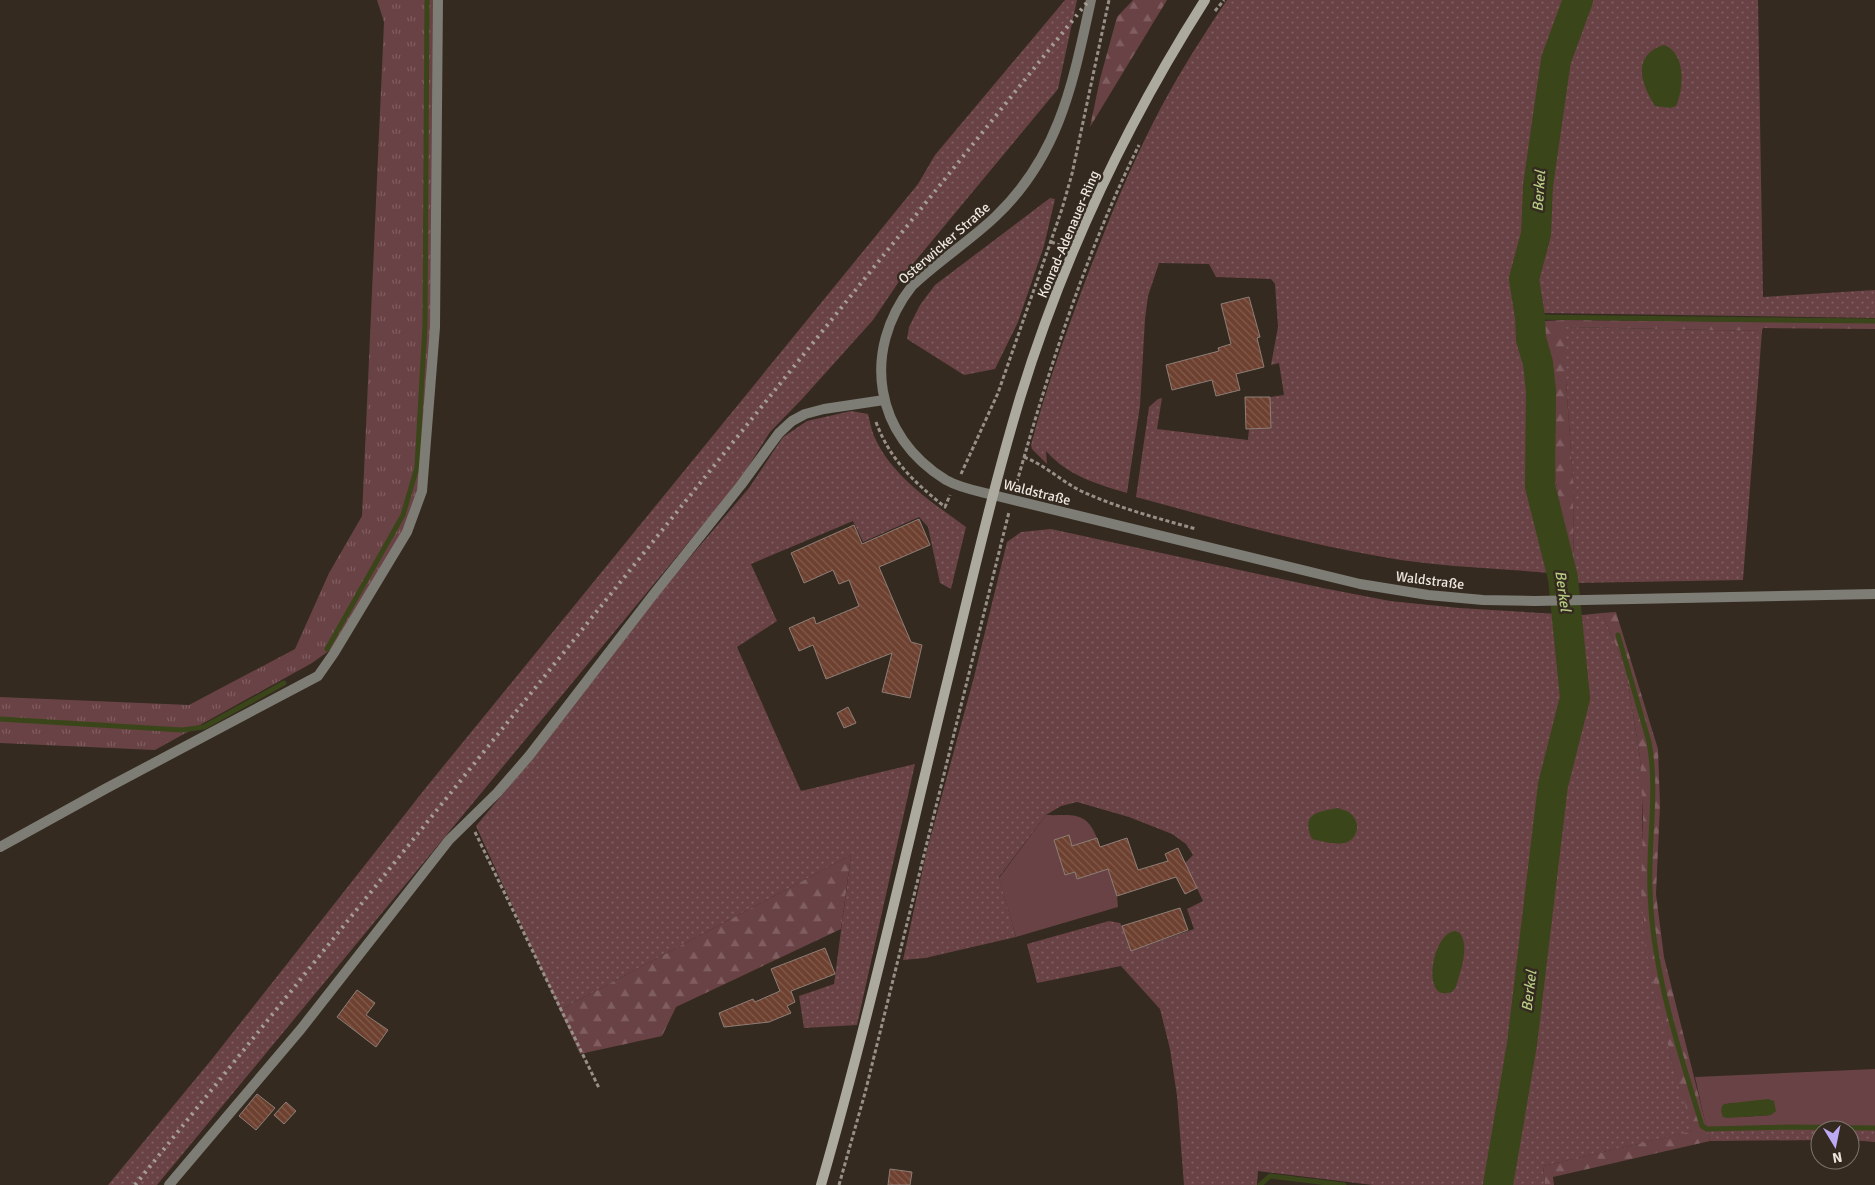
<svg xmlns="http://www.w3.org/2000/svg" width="1875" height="1185" viewBox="0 0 1875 1185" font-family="Signika,sans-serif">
  <defs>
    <pattern id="grass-dots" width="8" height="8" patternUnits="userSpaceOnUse" patternTransform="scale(1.25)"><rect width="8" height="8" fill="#694245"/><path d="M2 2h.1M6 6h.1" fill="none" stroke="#7f5d60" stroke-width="1.8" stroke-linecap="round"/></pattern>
    <pattern id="forest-firs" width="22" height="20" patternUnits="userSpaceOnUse" patternTransform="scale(1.25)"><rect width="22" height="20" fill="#694245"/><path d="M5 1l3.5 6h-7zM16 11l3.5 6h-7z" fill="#7f5d60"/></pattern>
    <pattern id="park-tufts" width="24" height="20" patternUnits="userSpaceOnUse" patternTransform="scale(1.25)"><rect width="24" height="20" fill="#694245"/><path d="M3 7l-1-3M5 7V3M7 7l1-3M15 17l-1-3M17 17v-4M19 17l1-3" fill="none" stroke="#7f5d60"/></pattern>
    <pattern id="building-back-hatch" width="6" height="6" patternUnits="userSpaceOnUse" patternTransform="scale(1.25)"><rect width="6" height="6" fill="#6d402f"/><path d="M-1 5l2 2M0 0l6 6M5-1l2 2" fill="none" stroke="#825c4d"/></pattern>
  </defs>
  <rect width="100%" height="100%" fill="#342a20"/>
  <g fill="url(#grass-dots)">
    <polygon points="1065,0 1077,0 1058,89 902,277 873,320 803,398 770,432 740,480 157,1185 108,1185 212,1059 428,785 918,184 935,155"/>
    <path d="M 1227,0 L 1571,0 L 1549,55 L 1538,104 L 1531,210 L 1517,257 L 1515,278 L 1523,336 L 1529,358 L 1534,389 L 1534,421 L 1530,484 L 1550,573 C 1495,568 1438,567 1383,557 C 1300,543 1218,519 1136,497 L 1149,407 L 1158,399 L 1162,398 L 1157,429 L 1248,440 L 1249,429 L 1271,428 L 1270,397 L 1284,395 L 1279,363 L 1271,365 L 1278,327 L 1275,284 L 1271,279 L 1216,277 L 1209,264 L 1159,263 L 1148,296 L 1145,319 L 1140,406 L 1127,493 C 1097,484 1068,476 1046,451 L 1047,464 L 1032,449 L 1031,445 C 1045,391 1064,339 1083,287 C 1104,232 1126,176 1153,123 C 1174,81 1200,40 1227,0 Z"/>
    <polygon points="1589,0 1758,0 1763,297 1875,290 1875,318 1543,313 1538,316 1533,275 1536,255 1548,212 1551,187 1553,135 1556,101 1565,58"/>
    <polygon points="1050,198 1055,199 1044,246 1018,322 995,369 964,375 907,339 909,327 920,305 935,285"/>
    <polygon points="1538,321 1543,321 1555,385 1556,415 1554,455 1556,483 1574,579 1573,481 1566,381 1566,327 1762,331 1743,580 1574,583 1548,480 1550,387 1545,356 1539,336"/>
    <path d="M 851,411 L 868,414 C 870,421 871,429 874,436 C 892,477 932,502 966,527 L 951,589 L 940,583 L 928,527 L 919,517 L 863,542 L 853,521 L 751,564 L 777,621 L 737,647 L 801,791 L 915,764 L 857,1025 L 804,1028 L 799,996 L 834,984 L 851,855 L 560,1010 L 476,826 L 532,759 L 652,602 L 749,488 L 783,437 L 807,421 Z"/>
    <polygon points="1051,529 1323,588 1390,601 1459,608 1559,614 1567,654 1572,698 1550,786 1520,1042 1496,1185 1373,1185 1258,1171 1257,1185 1184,1185 1177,1096 1170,1049 1160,1009 1121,966 1037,983 1027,944 1109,921 1120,923 1122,926 1131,951 1194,929 1187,909 1203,901 1185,863 1193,855 1186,844 1172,834 1129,817 1077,802 1061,806 1046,815 999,877 1016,937 925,958 903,960 926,854 974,677 1007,542 1021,532"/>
    <polygon points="1571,613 1583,615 1602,613 1626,669 1640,758 1642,786 1643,919 1671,1058 1694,1131 1543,1166 1545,1185 1501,1185 1525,1046 1554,786 1578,696"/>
    <polygon points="1862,1125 1875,1126 1875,1142 1850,1140 1850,1130 1820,1130 1820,1140 1710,1141 1706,1126"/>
  </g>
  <g fill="url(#forest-firs)">
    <polygon points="1133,0 1167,0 1090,127 1100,79 1117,17"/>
    <polygon points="1567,320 1875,323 1875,329 1763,328 1762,331 1566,327 1566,381 1573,481 1574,583 1556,483 1554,455 1556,415 1555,385 1543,321"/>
    <polygon points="1616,612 1658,749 1660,805 1656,894 1664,957 1710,1141 1553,1177 1554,1185 1545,1185 1543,1166 1693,1131 1671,1058 1646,950 1641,889 1643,817 1640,758 1626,669 1602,613"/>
    <polygon points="851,855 841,929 676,1007 662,1036 580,1054 560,1010"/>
  </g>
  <polygon fill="url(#park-tufts)" points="377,0 434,0 435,231 424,470 409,524 340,643 312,663 155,750 0,743 0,697 189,705 295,649 329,573 362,516 384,22"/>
  <g fill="#694245" fill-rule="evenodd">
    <path d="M 1046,815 C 1072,816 1086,810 1097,838 L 1084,842 L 1073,849 L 1068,835 L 1054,840 L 1066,875 L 1075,872 L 1077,879 L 1093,874 L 1105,861 L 1117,896 L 1118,907 L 1016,937 L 999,878 Z"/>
    <path d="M 1875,1069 L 1875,1126 L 1706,1126 L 1695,1077 ZM 1731,1103 L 1771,1115 L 1741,1117 L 1722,1114 L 1722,1106 Z"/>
  </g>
  <g fill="#3a4619">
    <path d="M 1664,45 C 1686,53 1684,88 1676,106 L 1670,108 L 1655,106 C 1641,84 1631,55 1664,45 Z"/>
    <path d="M 1338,808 C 1343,810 1349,811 1352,815 C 1362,825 1356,841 1344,843 C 1333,845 1323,841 1312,839 C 1301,813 1317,812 1338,808 Z"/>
    <path d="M 1455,931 L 1460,933 C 1470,948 1460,972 1456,987 L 1452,992 C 1447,993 1441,995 1437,990 C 1426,977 1436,933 1455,931 Z"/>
    <path d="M 1768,1099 L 1774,1101 L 1776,1111 L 1771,1115 L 1727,1118 L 1723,1117 C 1721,1112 1720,1108 1724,1104 Z"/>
  </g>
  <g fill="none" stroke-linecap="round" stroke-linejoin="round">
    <g stroke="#3a4619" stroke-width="5">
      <polyline points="1530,317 1875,321"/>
      <path d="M 1618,635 L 1649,742 C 1658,791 1648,841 1650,890 C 1652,970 1679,1050 1702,1126 L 1707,1129 L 1792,1127 L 1875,1128"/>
      <polyline points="327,649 403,515 417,467 425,325 427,0"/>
      <polyline points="0,719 182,730 204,727 284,683"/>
      <polyline points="1260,1185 1270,1176 1344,1185"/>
    </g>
    <polyline stroke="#3a4619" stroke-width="30" points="1498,1185 1522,1044 1553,785 1575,698 1563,578 1540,486 1541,391 1538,363 1531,339 1530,317 1524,279 1536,234 1538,186 1556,60 1578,0"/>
  </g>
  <g fill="url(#building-back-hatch)" stroke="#8e7e77">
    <polygon points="1249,297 1260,337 1257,338 1264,367 1236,374 1240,390 1216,396 1212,380 1172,390 1166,365 1219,351 1218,348 1231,344 1221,304"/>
    <polygon points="1245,397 1270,397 1271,428 1246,429"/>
    <polygon points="919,519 930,545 879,567 911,642 922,645 910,698 882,692 892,653 826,679 813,645 799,651 789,628 814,617 816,624 859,606 849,580 839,584 833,570 804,583 791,553 854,525 862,544"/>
    <polygon points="848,707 856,723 844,728 837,713"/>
    <polygon points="1069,835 1072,846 1097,838 1100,847 1127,838 1138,870 1168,861 1165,854 1178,848 1197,888 1185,894 1176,877 1117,896 1108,869 1077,879 1075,872 1065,875 1054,840"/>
    <polygon points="1180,908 1188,930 1131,951 1122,926"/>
    <polygon points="825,948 835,974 791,991 795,1002 787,1006 791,1013 769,1022 724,1027 719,1013 753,999 755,1002 780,991 771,969"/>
    <polygon points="357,990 375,1003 366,1015 388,1030 376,1047 337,1017"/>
    <polygon points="257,1094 275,1108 256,1130 239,1116"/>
    <polygon points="286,1102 296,1111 284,1124 274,1115"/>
    <polygon points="890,1169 912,1172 910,1185 888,1185"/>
  </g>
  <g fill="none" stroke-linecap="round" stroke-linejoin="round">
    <g stroke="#989088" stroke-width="3" stroke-dasharray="4 2.5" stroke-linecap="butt">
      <polyline points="1215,11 1224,0"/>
      <polyline points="1051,242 1063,246"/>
      <path d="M 876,422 C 890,460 914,482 945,507 L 950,495"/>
      <path d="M 1024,457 C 1045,465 1061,481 1081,491 C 1118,508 1157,518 1196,529"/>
      <polyline points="961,474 998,393 1062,209 1072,174 1109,0"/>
      <path d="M 1015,489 C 1048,372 1085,254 1139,145"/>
      <polyline points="475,832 599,1088"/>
      <polyline points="839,1185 865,1093 1009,512"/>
    </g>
    <g stroke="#7d7c75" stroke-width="10">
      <path d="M 993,495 C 977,491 960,488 946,480 C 874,436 861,351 912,286 C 938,261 970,241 996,216 C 1060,155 1073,82 1091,0"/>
      <polyline points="0,847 105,789 318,676 334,653 407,532 422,491 435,327 438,0"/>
      <polyline points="169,1185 301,1029 449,840 497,793 529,756 653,595 741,485 779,433 792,421 805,414 824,409 884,400"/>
    </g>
    <polyline stroke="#7d7c75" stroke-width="10" points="993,495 1360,584 1428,595 1483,600 1535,601 1875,594"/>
    <path stroke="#aca99f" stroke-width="10" d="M 821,1185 C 868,1022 905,856 945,691 C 969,593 991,495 1020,398 C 1063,258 1126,124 1205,0"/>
    <polyline stroke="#a59e96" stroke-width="4" stroke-dasharray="2.5 5" stroke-linecap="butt" points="135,1185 1089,0"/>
  </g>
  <g text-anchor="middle" stroke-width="5" stroke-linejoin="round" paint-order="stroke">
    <g font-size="14" fill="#ede7e0" stroke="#342a20">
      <text transform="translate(1068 234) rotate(-67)" y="5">Konrad-Adenauer-Ring</text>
      <text transform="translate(944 243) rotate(-41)" y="5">Osterwicker Straße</text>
      <text transform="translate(1037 492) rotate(14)" y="5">Waldstraße</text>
      <text transform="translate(1430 580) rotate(7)" y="5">Waldstraße</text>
    </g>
    <g font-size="15" font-style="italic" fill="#b5ca82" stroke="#342a20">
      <text transform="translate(1539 191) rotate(-86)" y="5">Berkel</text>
      <text transform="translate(1563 591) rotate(82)" y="5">Berkel</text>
      <text transform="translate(1529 991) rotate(-83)" y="5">Berkel</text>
    </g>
  </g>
  <g transform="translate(1835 1145) rotate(170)"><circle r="24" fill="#342a20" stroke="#7e766d"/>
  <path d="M0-4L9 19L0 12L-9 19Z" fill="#bcaaf5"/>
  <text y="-8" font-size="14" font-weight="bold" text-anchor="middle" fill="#ede7e0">N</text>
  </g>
</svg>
